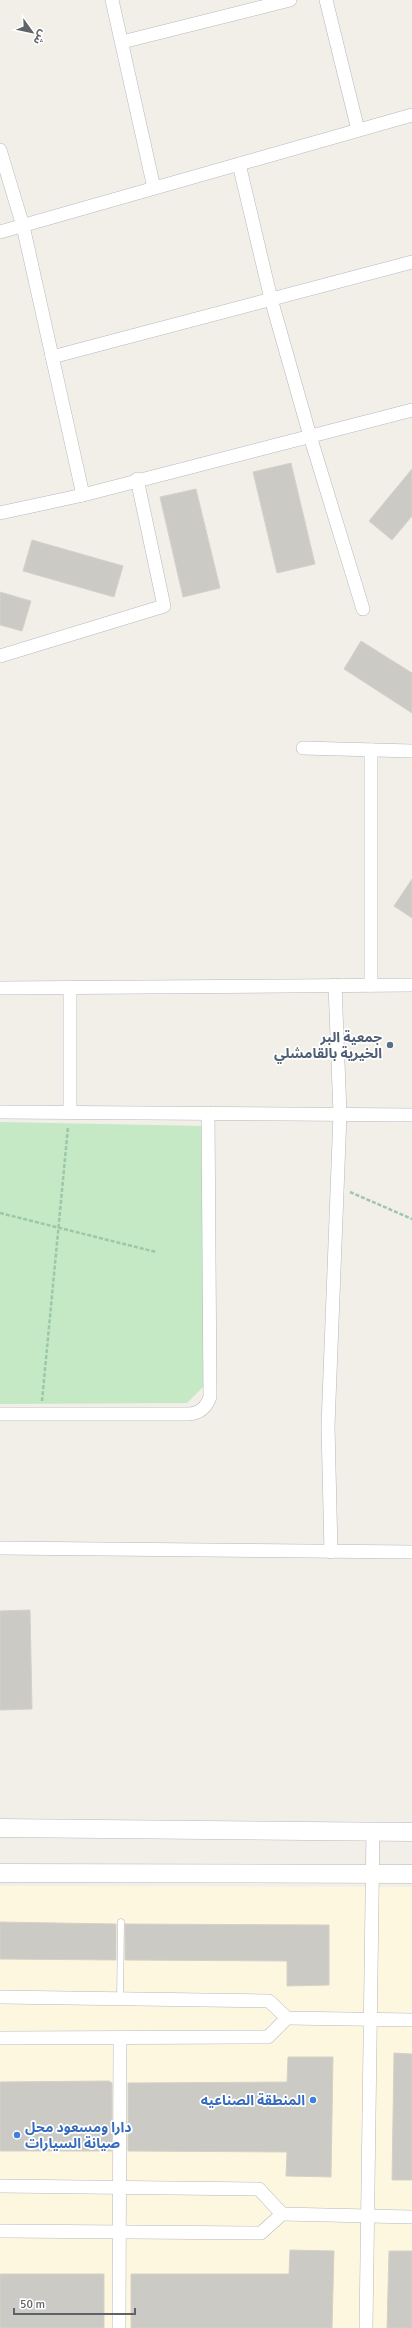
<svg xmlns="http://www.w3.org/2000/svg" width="412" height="2328" viewBox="0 0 412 2328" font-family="Signika,'Noto Sans Arabic',sans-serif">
  <rect width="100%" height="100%" fill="#f1efe8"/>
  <polygon fill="#fef7e0" points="0,1886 412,1887 412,2328 0,2328"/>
  <polygon fill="#c5e8c5" points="0,1122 204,1126 204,1386 187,1403 0,1404"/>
  <g fill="#cccac5" stroke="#d6d1c6">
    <polygon points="291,463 315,564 277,573 253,472"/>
    <polygon points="412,469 412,516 392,540 369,521"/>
    <polygon points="196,489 220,588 183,597 160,497"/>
    <polygon points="32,540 123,566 114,597 23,571"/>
    <polygon points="0,592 31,601 22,631 0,625"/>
    <polygon points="361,641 412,673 412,713 344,669"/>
    <polygon points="412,879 412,918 394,906"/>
    <polygon points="30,1610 32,1709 0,1710 0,1611"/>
    <polygon points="0,1922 116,1924 116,1960 0,1959"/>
    <polygon points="125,1924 329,1925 329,1985 287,1986 287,1961 125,1960"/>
    <polygon points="394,2053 412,2054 412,2180 392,2180"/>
    <polygon points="288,2057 333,2057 331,2177 286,2176 287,2152 128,2151 128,2083 287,2082"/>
    <polygon points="109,2081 112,2083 112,2151 0,2151 0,2082"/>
    <polygon points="290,2250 334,2251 332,2328 131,2328 131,2274 289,2274"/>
    <polygon points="389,2251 412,2251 412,2328 387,2328"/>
    <rect x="0" y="2274" width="104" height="54"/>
  </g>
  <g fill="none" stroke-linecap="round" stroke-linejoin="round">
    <g stroke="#b5b8bc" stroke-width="7">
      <polyline id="lane" points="120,1999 121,1922"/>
    </g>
    <g stroke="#b5b8bc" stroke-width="14">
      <g id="street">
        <polyline points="112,0 154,188"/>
        <polyline points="326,0 358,130"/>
        <polyline points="122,42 290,0"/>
        <polyline points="0,150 23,226 83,495"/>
        <polyline points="239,164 271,299 310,436 363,609"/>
        <polyline points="0,232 412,115"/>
        <polyline points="52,357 412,262"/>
        <polyline points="0,513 83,495 412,410"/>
        <polyline points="0,656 164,606 137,479"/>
        <polyline points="303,748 412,751"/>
        <polyline points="371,985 371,750"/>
        <polyline points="0,988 412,985"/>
        <polyline points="0,1112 412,1115"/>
        <polyline points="70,1112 70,988"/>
        <path d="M 0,1414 L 189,1414 C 200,1413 206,1408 210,1397 L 208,1113"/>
        <polyline points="0,1548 412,1552"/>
        <polyline points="331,1552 328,1426 340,1114 335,985"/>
        <polyline points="0,1997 269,2001 287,2018 412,2020"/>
        <polyline points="0,2038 268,2037 287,2018"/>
        <polyline points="0,2186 259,2189 282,2214 261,2233 0,2231"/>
        <polyline points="282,2214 412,2217"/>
        <polyline points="119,2328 120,2038"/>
        <polyline points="366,2328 373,1831"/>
      </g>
    </g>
    <g stroke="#b6babf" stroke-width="19">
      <g id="secondary">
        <polyline points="0,1828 412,1832"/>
        <polyline points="0,1873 412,1874"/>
      </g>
    </g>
    <g stroke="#9cc7a9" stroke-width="2.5" stroke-dasharray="4 2" stroke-linecap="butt">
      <polyline points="350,1192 412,1219"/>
      <polyline points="0,1213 156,1252"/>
      <polyline points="42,1401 68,1127"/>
    </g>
    <use href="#lane" stroke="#fff" stroke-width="6"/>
    <use href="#street" stroke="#fff" stroke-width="13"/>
    <use href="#secondary" stroke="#fff" stroke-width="18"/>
  </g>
  <circle fill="#5c6f8a" stroke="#fff" stroke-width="1.5" cx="390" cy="1045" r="4"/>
  <g fill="#3f7fe0" stroke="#fff" stroke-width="1.5">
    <circle cx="313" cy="2100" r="4"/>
    <circle cx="17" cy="2135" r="4"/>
  </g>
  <g text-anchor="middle" stroke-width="3.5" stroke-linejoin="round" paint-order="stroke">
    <g font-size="14" font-weight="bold" fill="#4e5e75" stroke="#fff" text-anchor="end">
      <text x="382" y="1042">جمعية البر<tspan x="382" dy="16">الخيرية بالقامشلي</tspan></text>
    </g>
    <g font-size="14" font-weight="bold" fill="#366cbe" stroke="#fff" text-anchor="end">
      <text x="305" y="2105">المنطقة الصناعيه</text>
      <text x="25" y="2132" text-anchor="start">دارا ومسعود محل<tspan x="25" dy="16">صيانة السيارات</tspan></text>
    </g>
  </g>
  <g transform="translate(32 32) rotate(123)" stroke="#ffffff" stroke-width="3" paint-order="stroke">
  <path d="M0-3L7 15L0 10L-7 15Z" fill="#5f6368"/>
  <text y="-6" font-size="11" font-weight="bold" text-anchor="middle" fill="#5f6368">ش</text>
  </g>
  <path d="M14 2308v6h121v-6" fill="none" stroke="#5f6368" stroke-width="2"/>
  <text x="20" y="2308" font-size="12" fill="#5f6368" stroke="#ffffff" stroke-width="3" paint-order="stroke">50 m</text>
</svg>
